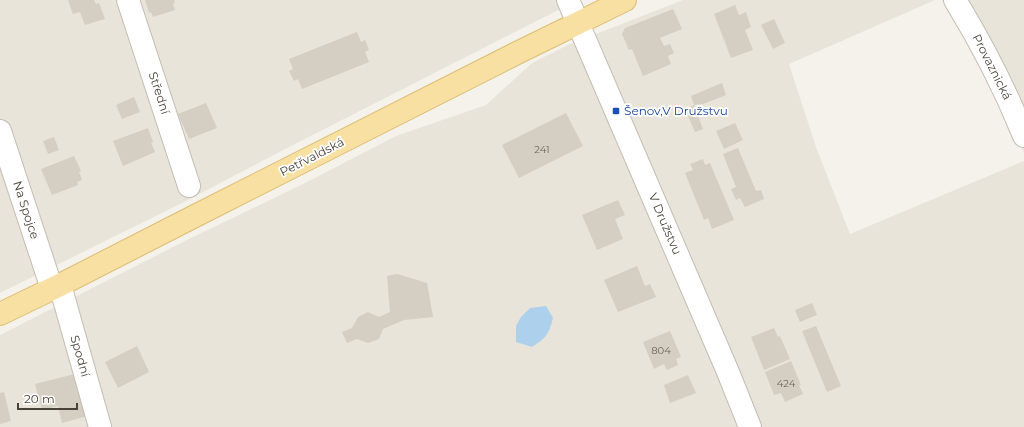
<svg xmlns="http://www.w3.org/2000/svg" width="1024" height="427" viewBox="0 0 1024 427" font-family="Montserrat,sans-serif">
  <rect width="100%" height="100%" fill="#f4f2eb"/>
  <g fill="#e8e4da">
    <polygon points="0,0 578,0 289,147 186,201 0,293"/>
    <polygon points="683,0 935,0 789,64 816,147 850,234 1024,161 1024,427 0,427 0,335 187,240 305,183 396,136 486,105 532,63 568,45"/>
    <polygon points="942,0 1024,0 1024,153 987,74"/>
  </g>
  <path fill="#add1ec" d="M 546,306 L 553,318 C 549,334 546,338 532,347 L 516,342 L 516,326 L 521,317 L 530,308 Z"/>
  <g fill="#d5cec2">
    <polygon points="68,0 94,0 96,4 99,3 105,19 85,25 80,12 73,14"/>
    <polygon points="145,0 174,0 175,3 173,4 175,10 153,17 151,12 149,13"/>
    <polygon points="735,5 739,15 746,12 751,27 745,30 753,50 731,58 714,14"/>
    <polygon points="673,9 682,29 660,38 664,46 670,44 674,53 668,56 671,64 643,76 632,49 629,50 622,34 625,28"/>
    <polygon points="774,19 785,43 773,49 761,25"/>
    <polygon points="357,32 361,42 365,40 369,50 365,52 369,62 302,89 298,79 294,81 289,71 293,69 289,59"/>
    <polygon points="722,83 726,95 703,104 694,105 703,129 695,132 685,109 694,105 691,96"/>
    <polygon points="134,97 140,112 122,119 116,105"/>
    <polygon points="206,103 217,128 189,139 178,114"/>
    <polygon points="566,113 583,146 519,178 502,145"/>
    <polygon points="735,123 743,140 724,149 716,131"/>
    <polygon points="148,128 153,142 151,143 155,152 123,166 113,141"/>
    <polygon points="54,137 59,150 48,154 43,141"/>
    <polygon points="738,148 756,191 761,190 764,199 745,207 740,198 736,200 731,189 736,187 723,154"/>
    <polygon points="74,156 81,171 79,172 82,180 77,182 78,185 52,195 41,169"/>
    <polygon points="703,159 705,165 710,163 734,220 712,229 708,218 704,220 685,173 693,170 690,164"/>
    <polygon points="618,200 625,215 615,219 623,239 597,250 582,215"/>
    <polygon points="637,266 645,286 650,284 656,297 618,312 604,280"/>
    <polygon points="397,274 427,283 433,317 404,320 383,329 379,339 368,343 357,339 347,343 342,332 352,328 358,317 368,312 379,317 390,312 387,276"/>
    <polygon points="812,303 817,315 800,322 795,310"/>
    <polygon points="816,326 841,386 827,392 802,331"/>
    <polygon points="774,328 778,337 780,336 790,359 764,370 751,337"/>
    <polygon points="670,331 681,357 676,359 678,365 667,370 664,364 654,369 643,342"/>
    <polygon points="137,346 149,372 118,388 105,362"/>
    <polygon points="791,361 801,385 799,385 803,394 785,402 781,393 774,395 765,372"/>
    <polygon points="75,374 87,416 62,423 58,406 42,410 35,384"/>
    <polygon points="688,375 696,393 670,403 664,385"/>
    <polygon points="4,392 11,421 0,424 0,393"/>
  </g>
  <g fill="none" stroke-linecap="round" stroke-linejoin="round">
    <g stroke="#c2bdb1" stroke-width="24">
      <g id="minor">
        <polyline points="128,0 189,186"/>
        <polyline points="568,0 728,372 750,427"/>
        <path d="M 955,0 C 982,44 1005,89 1024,136"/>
        <polyline points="0,131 52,289"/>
        <polyline points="60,285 100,427"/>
      </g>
    </g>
    <g stroke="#dcbd72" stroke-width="24">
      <polyline id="major" points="0,314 60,285 195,216 519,52 625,0"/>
    </g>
    <use href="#minor" stroke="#fff" stroke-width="22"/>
    <use href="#major" stroke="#f7e0a2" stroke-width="22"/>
  </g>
  <rect fill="#1a4fb4" stroke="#fff" stroke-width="1.5" x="612" y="107" width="8" height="8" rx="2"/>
  <g text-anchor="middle" stroke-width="3.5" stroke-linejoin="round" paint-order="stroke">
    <g font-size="10" fill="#6b665c">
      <text x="542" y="153">241</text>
      <text x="661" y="354">804</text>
      <text x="786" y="387">424</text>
    </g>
    <g font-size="12" fill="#48433a" stroke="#fff">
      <text transform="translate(992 67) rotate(63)" y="4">Provaznická</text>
      <text transform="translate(159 93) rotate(72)" y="4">Střední</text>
      <text transform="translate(312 157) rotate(-27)" y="4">Petřvaldská</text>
      <text transform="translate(26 210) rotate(72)" y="4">Na Spojce</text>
      <text transform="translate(665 224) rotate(67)" y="4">V Družstvu</text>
      <text transform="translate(80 356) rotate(74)" y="4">Spodní</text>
    </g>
    <g font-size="12" fill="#164399" stroke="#fff" text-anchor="start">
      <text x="624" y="115">Šenov,V Družstvu</text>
    </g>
  </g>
  <path d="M18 403v6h59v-6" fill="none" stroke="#48433a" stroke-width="2"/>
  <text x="24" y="403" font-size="12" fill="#48433a" stroke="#ffffff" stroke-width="3" paint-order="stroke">20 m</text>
</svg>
